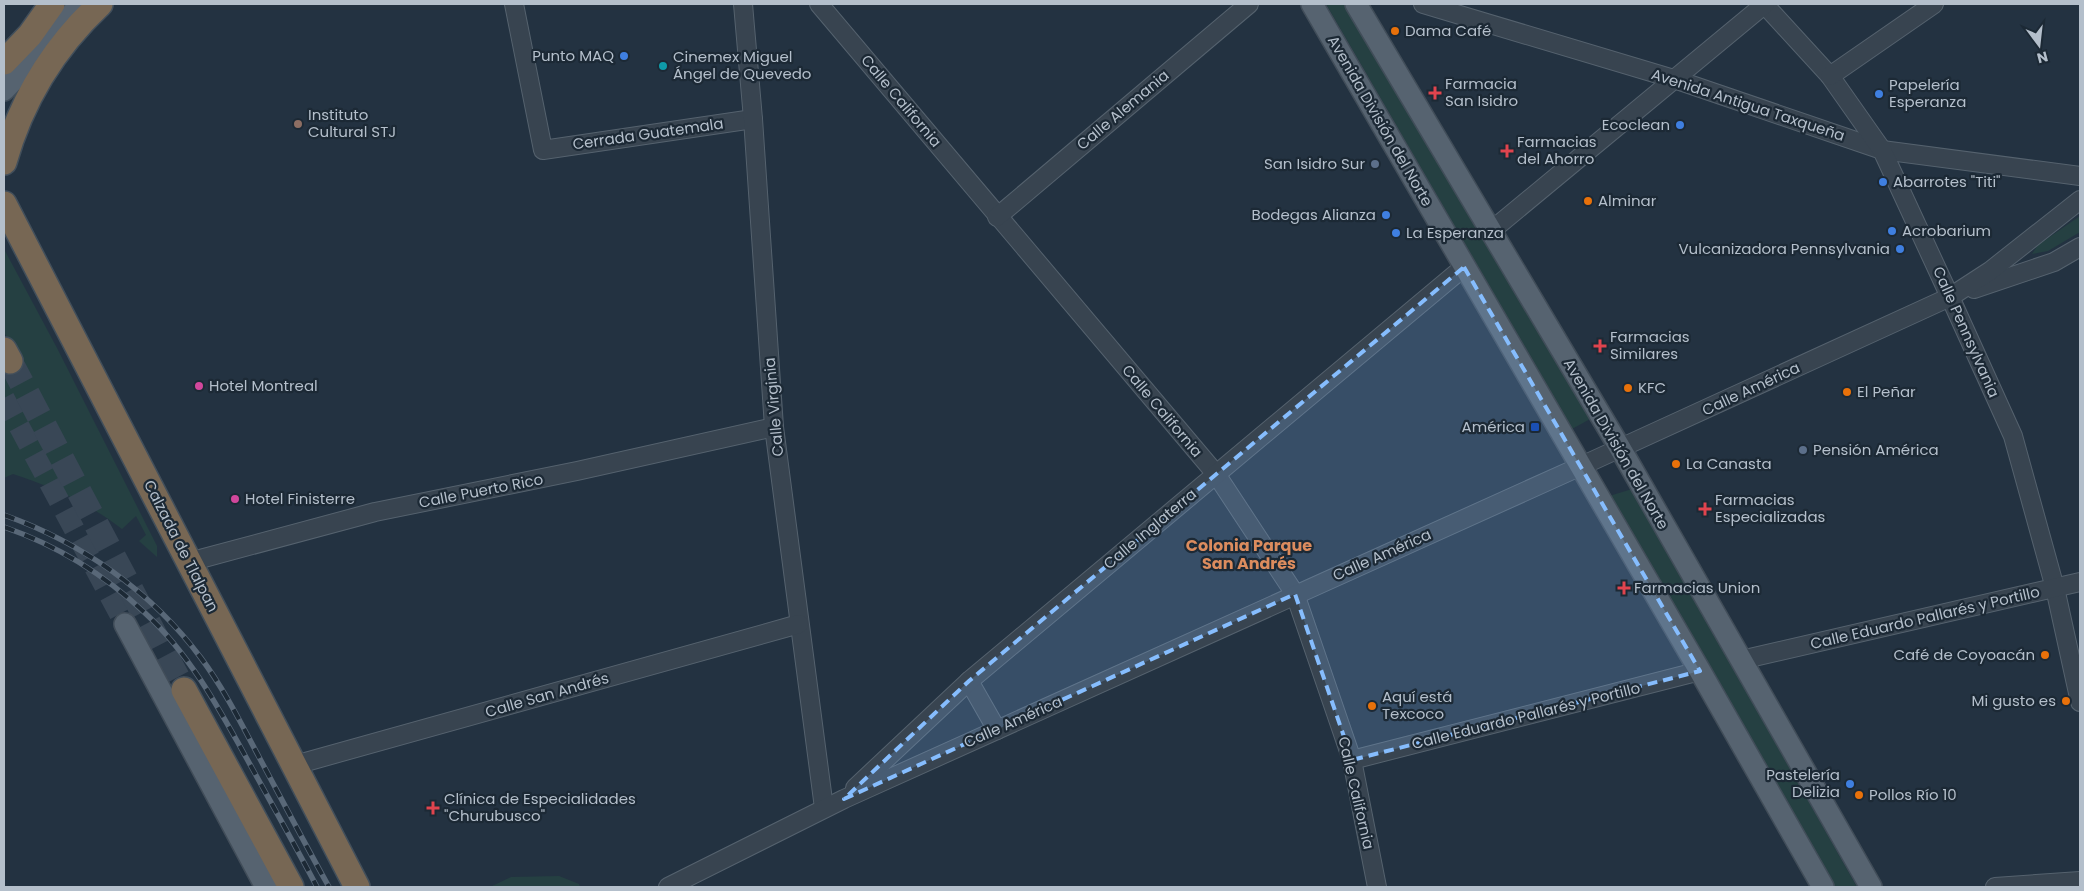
<svg xmlns="http://www.w3.org/2000/svg" width="2084" height="891" viewBox="0 0 2084 891" font-family="Poppins,sans-serif">
  <rect width="100%" height="100%" fill="#233241"/>
  <g fill="#254042">
    <polygon points="1326,4 1346,4 1592,418 1572,429"/>
    <polygon points="2080,216 2080,232 2048,251 2032,254 2038,245"/>
    <path d="M 4,249 L 57,348 L 157,546 L 157,557 L 139,541 L 146,535 L 136,516 L 122,529 C 90,504 51,486 13,474 L 4,478 L 4,364 L 17,357 L 4,332 Z"/>
    <polygon points="1632,489 1857,887 1834,887 1606,497"/>
    <polygon points="559,876 579,884 580,887 490,887 511,877"/>
  </g>
  <g fill="none" stroke-linecap="round" stroke-linejoin="round">
    <polyline stroke="#394756" stroke-width="21" stroke-dasharray="21 11" stroke-linecap="butt" points="4,398 125,624"/>
    <polyline stroke="#394756" stroke-width="25" stroke-dasharray="25 12" stroke-linecap="butt" points="10,361 184,690"/>
    <g stroke="#55626e" stroke-width="20">
      <g id="minor">
        <polyline points="514,4 543,150 753,119"/>
        <polyline points="743,4 753,119 774,427 824,808"/>
        <polyline points="819,4 1216,474 1295,594 1352,760 1377,887"/>
        <polyline points="1423,4 1674,79 1882,150 2080,176"/>
        <polyline points="1764,4 1830,76 1882,150 1950,297 2013,436 2055,588 2080,702"/>
        <polyline points="1830,76 1934,4"/>
        <polyline points="997,217 1249,4"/>
        <polyline points="1491,231 1765,4"/>
        <polyline points="1974,289 2054,262 2080,247"/>
        <polyline points="189,562 375,512 577,471 774,427"/>
        <polyline points="1741,660 2080,582"/>
        <polyline points="969,681 997,730"/>
        <polyline points="1352,760 1700,671"/>
        <polyline points="295,765 799,624"/>
        <polyline points="855,788 969,681 1464,267"/>
        <polyline points="668,887 844,799 1579,467 1950,297 1990,271 2080,200"/>
        <polyline points="1995,887 2080,881"/>
      </g>
    </g>
    <g stroke="#414d59" stroke-width="24">
      <g id="major">
        <polyline points="1312,4 1700,671 1823,887"/>
        <polyline points="1356,4 1620,448 1871,887"/>
        <polyline points="4,90 34,59 80,4"/>
        <polyline points="125,624 266,887"/>
      </g>
    </g>
    <g stroke="#424f5b" stroke-width="28">
      <g id="highway">
        <polyline points="4,62 30,35 52,4"/>
        <path d="M 4,162 C 21,101 53,48 100,4"/>
        <polyline points="4,204 357,887"/>
        <polyline points="4,350 10,361"/>
        <polyline points="184,690 291,887"/>
      </g>
    </g>
    <use href="#minor" stroke="#384450" stroke-width="18"/>
    <use href="#major" stroke="#566370" stroke-width="21"/>
    <use href="#highway" stroke="#776754" stroke-width="25"/>
    <g stroke="#596878" stroke-width="5.5">
      <g id="rail">
        <path d="M 4,515 C 81,542 152,592 201,658 C 224,689 241,723 259,757 C 282,800 305,844 329,887"/>
        <path d="M 4,527 C 56,545 105,575 145,613 C 191,655 222,714 252,768 C 274,808 296,847 317,887"/>
      </g>
    </g>
    <use href="#rail" stroke="#1c2935" stroke-width="4" stroke-dasharray="11" stroke-linecap="butt"/>
  </g>
  <path fill="#86bdfe" fill-opacity="0.2" stroke="#86bdfe" stroke-width="4" stroke-dasharray="10 6" stroke-linejoin="round" d="M 1464,267 L 1700,671 L 1352,760 L 1295,594 L 844,799 L 969,681 Z"/>
  <g fill="#e8710a" stroke="#1c2935" stroke-width="2">
    <circle cx="1395" cy="31" r="5"/>
    <circle cx="1588" cy="201" r="5"/>
    <circle cx="1628" cy="388" r="5"/>
    <circle cx="1847" cy="392" r="5"/>
    <circle cx="1676" cy="464" r="5"/>
    <circle cx="2045" cy="655" r="5"/>
    <circle cx="2066" cy="701" r="5"/>
    <circle cx="1372" cy="706" r="5"/>
    <circle cx="1859" cy="795" r="5"/>
  </g>
  <g fill="#3f7fe0" stroke="#1c2935" stroke-width="2">
    <circle cx="624" cy="56" r="5"/>
    <circle cx="1879" cy="94" r="5"/>
    <circle cx="1680" cy="125" r="5"/>
    <circle cx="1883" cy="182" r="5"/>
    <circle cx="1386" cy="215" r="5"/>
    <circle cx="1892" cy="231" r="5"/>
    <circle cx="1396" cy="233" r="5"/>
    <circle cx="1900" cy="249" r="5"/>
    <circle cx="1850" cy="784" r="5"/>
  </g>
  <circle fill="#0f9aa8" stroke="#1c2935" stroke-width="2" cx="663" cy="66" r="5"/>
  <g fill="#e0444e" stroke="#1c2935" stroke-width="2">
    <path d="M1432.5 85.5h5v5h5v5h-5v5h-5v-5h-5v-5h5z"/>
    <path d="M1504.5 143.5h5v5h5v5h-5v5h-5v-5h-5v-5h5z"/>
    <path d="M1597.5 338.5h5v5h5v5h-5v5h-5v-5h-5v-5h5z"/>
    <path d="M1702.5 501.5h5v5h5v5h-5v5h-5v-5h-5v-5h5z"/>
    <path d="M1621.5 580.5h5v5h5v5h-5v5h-5v-5h-5v-5h5z"/>
    <path d="M430.5 800.5h5v5h5v5h-5v5h-5v-5h-5v-5h5z"/>
  </g>
  <circle fill="#8d6e63" stroke="#1c2935" stroke-width="2" cx="298" cy="124" r="5"/>
  <g fill="#5c6f8a" stroke="#1c2935" stroke-width="2">
    <circle cx="1375" cy="164" r="5"/>
    <circle cx="1803" cy="450" r="5"/>
  </g>
  <g fill="#d1479c" stroke="#1c2935" stroke-width="2">
    <circle cx="199" cy="386" r="5"/>
    <circle cx="235" cy="499" r="5"/>
  </g>
  <rect fill="#1a4fb4" stroke="#1c2935" stroke-width="2" x="1530" y="422" width="10" height="10" rx="2.5"/>
  <g text-anchor="middle" stroke-width="4.5" stroke-linejoin="round" paint-order="stroke">
    <g font-size="15" fill="#b4bfcb" stroke="#1c2935" text-anchor="start">
      <text x="1405" y="36">Dama Café</text>
      <text x="614" y="61" text-anchor="end">Punto MAQ</text>
      <text x="673" y="62">Cinemex Miguel<tspan x="673" dy="17">Ángel de Quevedo</tspan></text>
      <text x="1445" y="89">Farmacia<tspan x="1445" dy="17">San Isidro</tspan></text>
      <text x="1889" y="90">Papelería<tspan x="1889" dy="17">Esperanza</tspan></text>
      <text x="308" y="120">Instituto<tspan x="308" dy="17">Cultural STJ</tspan></text>
      <text x="1670" y="130" text-anchor="end">Ecoclean</text>
      <text x="1517" y="147">Farmacias<tspan x="1517" dy="17">del Ahorro</tspan></text>
      <text x="1365" y="169" text-anchor="end">San Isidro Sur</text>
      <text x="1893" y="187">Abarrotes "Titi"</text>
      <text x="1598" y="206">Alminar</text>
      <text x="1376" y="220" text-anchor="end">Bodegas Alianza</text>
      <text x="1902" y="236">Acrobarium</text>
      <text x="1406" y="238">La Esperanza</text>
      <text x="1890" y="254" text-anchor="end">Vulcanizadora Pennsylvania</text>
      <text x="1610" y="342">Farmacias<tspan x="1610" dy="17">Similares</tspan></text>
      <text x="209" y="391">Hotel Montreal</text>
      <text x="1638" y="393">KFC</text>
      <text x="1857" y="397">El Peñar</text>
      <text x="1525" y="432" text-anchor="end">América</text>
      <text x="1813" y="455">Pensión América</text>
      <text x="1686" y="469">La Canasta</text>
      <text x="245" y="504">Hotel Finisterre</text>
      <text x="1715" y="505">Farmacias<tspan x="1715" dy="17">Especializadas</tspan></text>
      <text x="1634" y="593">Farmacias Union</text>
      <text x="2035" y="660" text-anchor="end">Café de Coyoacán</text>
      <text x="1382" y="702">Aquí está<tspan x="1382" dy="17">Texcoco</tspan></text>
      <text x="2056" y="706" text-anchor="end">Mi gusto es</text>
      <text x="1840" y="780" text-anchor="end">Pastelería<tspan x="1840" dy="17">Delizia</tspan></text>
      <text x="1869" y="800">Pollos Río 10</text>
      <text x="444" y="804">Clínica de Especialidades<tspan x="444" dy="17">"Churubusco"</tspan></text>
    </g>
    <g font-size="15" fill="#b4bfcb" stroke="#1c2935">
      <text transform="translate(901 101) rotate(50)" y="5">Calle California</text>
      <text transform="translate(1748 105) rotate(18)" y="5">Avenida Antigua Taxqueña</text>
      <text transform="translate(1123 110) rotate(-40)" y="5">Calle Alemania</text>
      <text transform="translate(1380 121) rotate(60)" y="5">Avenida División del Norte</text>
      <text transform="translate(648 134) rotate(-8)" y="5">Cerrada Guatemala</text>
      <text transform="translate(1966 332) rotate(66)" y="5">Calle Pennsylvania</text>
      <text transform="translate(1751 389) rotate(-25)" y="5">Calle América</text>
      <text transform="translate(774 407) rotate(-95)" y="5">Calle Virginia</text>
      <text transform="translate(1162 411) rotate(50)" y="5">Calle California</text>
      <text transform="translate(1616 444) rotate(60)" y="5">Avenida División del Norte</text>
      <text transform="translate(481 491) rotate(-11)" y="5">Calle Puerto Rico</text>
      <text transform="translate(1150 529) rotate(-40)" y="5">Calle Inglaterra</text>
      <text transform="translate(181 546) rotate(63)" y="5">Calzada de Tlalpan</text>
      <text transform="translate(1382 555) rotate(-24)" y="5">Calle América</text>
      <text transform="translate(1925 618) rotate(-13)" y="5">Calle Eduardo Pallarés y Portillo</text>
      <text transform="translate(547 695) rotate(-16)" y="5">Calle San Andrés</text>
      <text transform="translate(1526 716) rotate(-14)" y="5">Calle Eduardo Pallarés y Portillo</text>
      <text transform="translate(1013 722) rotate(-24)" y="5">Calle América</text>
      <text transform="translate(1356 793) rotate(77)" y="5">Calle California</text>
    </g>
    <g font-size="16" font-weight="bold" fill="#dc8c5e" stroke="#1c2935">
      <text x="1249" y="551">Colonia Parque<tspan x="1249" dy="18">San Andrés</tspan></text>
    </g>
  </g>
  <rect width="2084" height="891" fill="none" stroke="#b4bfcb" stroke-width="10"/>
  <g transform="translate(2039 45) rotate(165)" stroke="#1c2935" stroke-width="4" paint-order="stroke">
  <path d="M0-4L9 19L0 12L-9 19Z" fill="#b4bfcb"/>
  <text y="-8" font-size="14" font-weight="bold" text-anchor="middle" fill="#b4bfcb">N</text>
  </g>
</svg>
